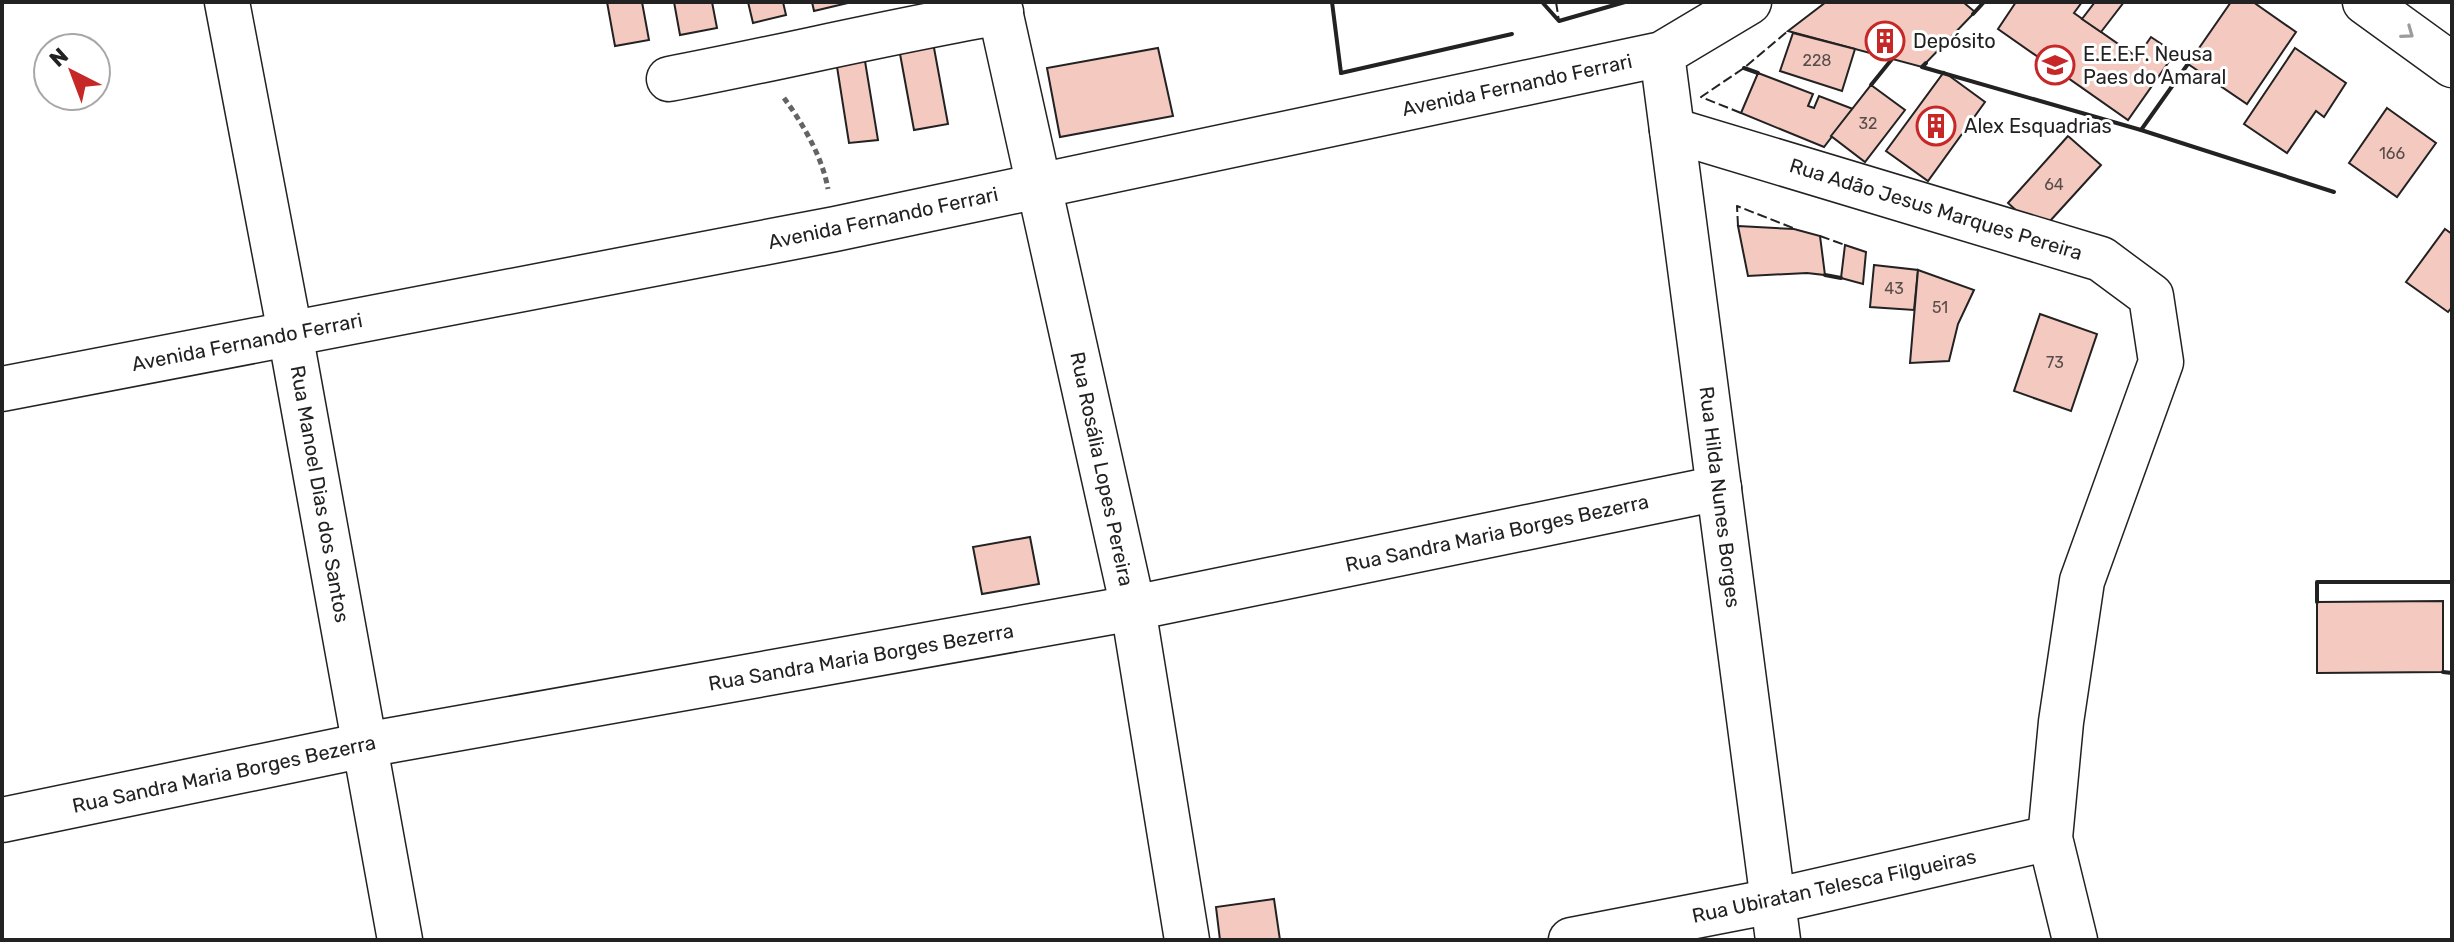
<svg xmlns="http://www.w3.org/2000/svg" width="2454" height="942" viewBox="0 0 2454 942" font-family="Rubik,sans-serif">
  <rect width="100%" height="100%" fill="#fff"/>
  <g fill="#f3c9c0" stroke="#222" stroke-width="2">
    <polygon points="607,2 642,2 649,40 615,46"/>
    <polygon points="674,2 712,2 717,28 680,35"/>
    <polygon points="748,2 783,2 786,15 753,23"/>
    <polygon points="812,2 852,2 814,11"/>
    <polygon points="1826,2 1963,2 1975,12 1922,67 1788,31"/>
    <polygon points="2016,2 2082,2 2074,13 2137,57 2151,37 2175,53 2128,120 1998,29"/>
    <polygon points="2095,2 2124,2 2101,32 2082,19"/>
    <polygon points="2231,2 2253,2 2296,32 2247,104 2188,64"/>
    <polygon points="1793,33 1855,49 1842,91 1780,71"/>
    <polygon points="932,37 948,124 914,130 898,43"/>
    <polygon points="1158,48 1173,116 1060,137 1047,68"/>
    <polygon points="2295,48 2346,83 2324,117 2316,111 2287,153 2244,124"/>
    <polygon points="863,49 878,140 849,143 835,54"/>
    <polygon points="1944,72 1985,102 1928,181 1886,151"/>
    <polygon points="1758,73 1813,94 1808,106 1814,108 1819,96 1853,109 1824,147 1741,113"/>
    <polygon points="1871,85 1905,110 1865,162 1831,136"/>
    <polygon points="2387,108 2436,143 2397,197 2349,163"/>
    <polygon points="2068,136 2101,165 2040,232 2008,203"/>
    <polygon points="1738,226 1794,229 1820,236 1825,275 1807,273 1748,276"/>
    <polygon points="2445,229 2452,234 2452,307 2448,312 2406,282"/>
    <polygon points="1845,245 1866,252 1863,284 1841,278"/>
    <polygon points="1874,265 1918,270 1914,310 1870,307"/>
    <polygon points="1918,270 1974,290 1958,324 1949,361 1910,363"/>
    <polygon points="2040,314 2097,334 2071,411 2014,391"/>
    <polygon points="1030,537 1039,584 982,594 973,547"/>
    <polygon points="2443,601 2443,672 2317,673 2317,602"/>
    <polygon points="1274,899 1280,940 1220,940 1216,907"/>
  </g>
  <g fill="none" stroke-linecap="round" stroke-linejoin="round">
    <g stroke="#222" stroke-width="47">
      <g id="minor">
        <polyline points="227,2 290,333 400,940"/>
        <polyline points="998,2 1133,608 1187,940"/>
        <polyline points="2365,2 2452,65"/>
        <polyline points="1662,54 1778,940"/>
        <path d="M 669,79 C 780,58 890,31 1001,12"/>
        <polyline points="1672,130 2101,259 2151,296 2161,362 2082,581 2061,722 2050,838 2075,940"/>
        <polyline points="2,389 835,229 1662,54 1749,2"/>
        <polyline points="2,820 365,745 1133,608 1719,488"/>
        <polyline points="1571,940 1773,901 2050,838"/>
      </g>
    </g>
    <path stroke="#646464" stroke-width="5" stroke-dasharray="6 4" stroke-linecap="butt" d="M 784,98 C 803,124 822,156 828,189"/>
    <use href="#minor" stroke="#fff" stroke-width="44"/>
    <g stroke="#222" stroke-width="2" stroke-dasharray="10 4" stroke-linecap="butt">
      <polyline points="1556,2 1559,21"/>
      <polyline points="1741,113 1701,97 1744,68 1788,31"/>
      <polyline points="1738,226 1737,206 1793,228"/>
      <polyline points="1820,236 1845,245"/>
    </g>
    <g stroke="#222" stroke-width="4">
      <polyline points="1332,2 1341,73"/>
      <polyline points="1542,2 1559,21 1625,2"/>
      <polyline points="1973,14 1984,2"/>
      <polyline points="1926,63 1922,67 2141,130 2334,192"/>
      <polyline points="1744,68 1758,73"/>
      <polyline points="1341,73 1512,34"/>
      <polyline points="1871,85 1892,59"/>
      <polyline points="2141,130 2190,61"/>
      <polyline points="1825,275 1841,278"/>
      <polyline points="2317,602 2317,582 2452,582"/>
      <polyline points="2443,672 2452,673"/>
    </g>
  </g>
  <defs><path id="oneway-chevron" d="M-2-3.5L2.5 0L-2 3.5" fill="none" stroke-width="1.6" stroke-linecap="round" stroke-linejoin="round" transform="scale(2)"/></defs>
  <use stroke="#9c9c9c" href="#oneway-chevron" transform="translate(2408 33) rotate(36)"/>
  <defs>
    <g id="building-ring" transform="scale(2)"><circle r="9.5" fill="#fff" stroke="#c62828" stroke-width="1.5"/><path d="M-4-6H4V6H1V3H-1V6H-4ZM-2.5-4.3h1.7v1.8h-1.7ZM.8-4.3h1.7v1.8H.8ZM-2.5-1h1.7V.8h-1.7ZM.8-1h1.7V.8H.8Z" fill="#c62828"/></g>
    <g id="school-ring" transform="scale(2)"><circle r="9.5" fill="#fff" stroke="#c62828" stroke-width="1.5"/><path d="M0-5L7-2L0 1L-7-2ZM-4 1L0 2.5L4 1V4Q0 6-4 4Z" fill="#c62828"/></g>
  </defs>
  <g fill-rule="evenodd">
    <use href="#building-ring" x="1885" y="41"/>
    <use href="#school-ring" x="2055" y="65"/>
    <use href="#building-ring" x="1936" y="126"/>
  </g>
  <g text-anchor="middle" stroke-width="6" stroke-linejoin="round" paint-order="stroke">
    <g font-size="16" fill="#564c4a">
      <text x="1817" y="66">228</text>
      <text x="1868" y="129">32</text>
      <text x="2392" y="159">166</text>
      <text x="2054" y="190">64</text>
      <text x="1894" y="294">43</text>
      <text x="1940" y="313">51</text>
      <text x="2055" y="368">73</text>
    </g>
    <g font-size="20" fill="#222" stroke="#fff" text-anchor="start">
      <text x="1913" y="48">Depósito</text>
      <text x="2083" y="61">E.E.E.F. Neusa<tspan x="2083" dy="23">Paes do Amaral</tspan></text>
      <text x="1964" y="133">Alex Esquadrias</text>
    </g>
    <g font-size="20" fill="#222" stroke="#fff">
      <text transform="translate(1517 85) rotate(-12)" y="7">Avenida Fernando Ferrari</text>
      <text transform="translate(1936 209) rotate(17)" y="7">Rua Adão Jesus Marques Pereira</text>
      <text transform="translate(883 218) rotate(-12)" y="7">Avenida Fernando Ferrari</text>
      <text transform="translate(247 342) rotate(-11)" y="7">Avenida Fernando Ferrari</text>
      <text transform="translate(1102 469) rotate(78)" y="7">Rua Rosália Lopes Pereira</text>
      <text transform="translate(320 494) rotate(80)" y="7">Rua Manoel Dias dos Santos</text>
      <text transform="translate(1720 497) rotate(83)" y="7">Rua Hilda Nunes Borges</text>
      <text transform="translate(1497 533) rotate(-12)" y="7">Rua Sandra Maria Borges Bezerra</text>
      <text transform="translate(861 657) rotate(-10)" y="7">Rua Sandra Maria Borges Bezerra</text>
      <text transform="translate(224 774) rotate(-12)" y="7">Rua Sandra Maria Borges Bezerra</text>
      <text transform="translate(1834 886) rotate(-12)" y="7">Rua Ubiratan Telesca Filgueiras</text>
    </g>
  </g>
  <rect width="2454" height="942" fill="none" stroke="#222222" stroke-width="8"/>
  <g transform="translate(72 72) rotate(318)"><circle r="38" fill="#ffffff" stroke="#a7a7a7" stroke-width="2"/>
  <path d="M0-6L14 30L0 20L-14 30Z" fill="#c62828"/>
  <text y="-12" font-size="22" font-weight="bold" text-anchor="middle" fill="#222222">N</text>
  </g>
</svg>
